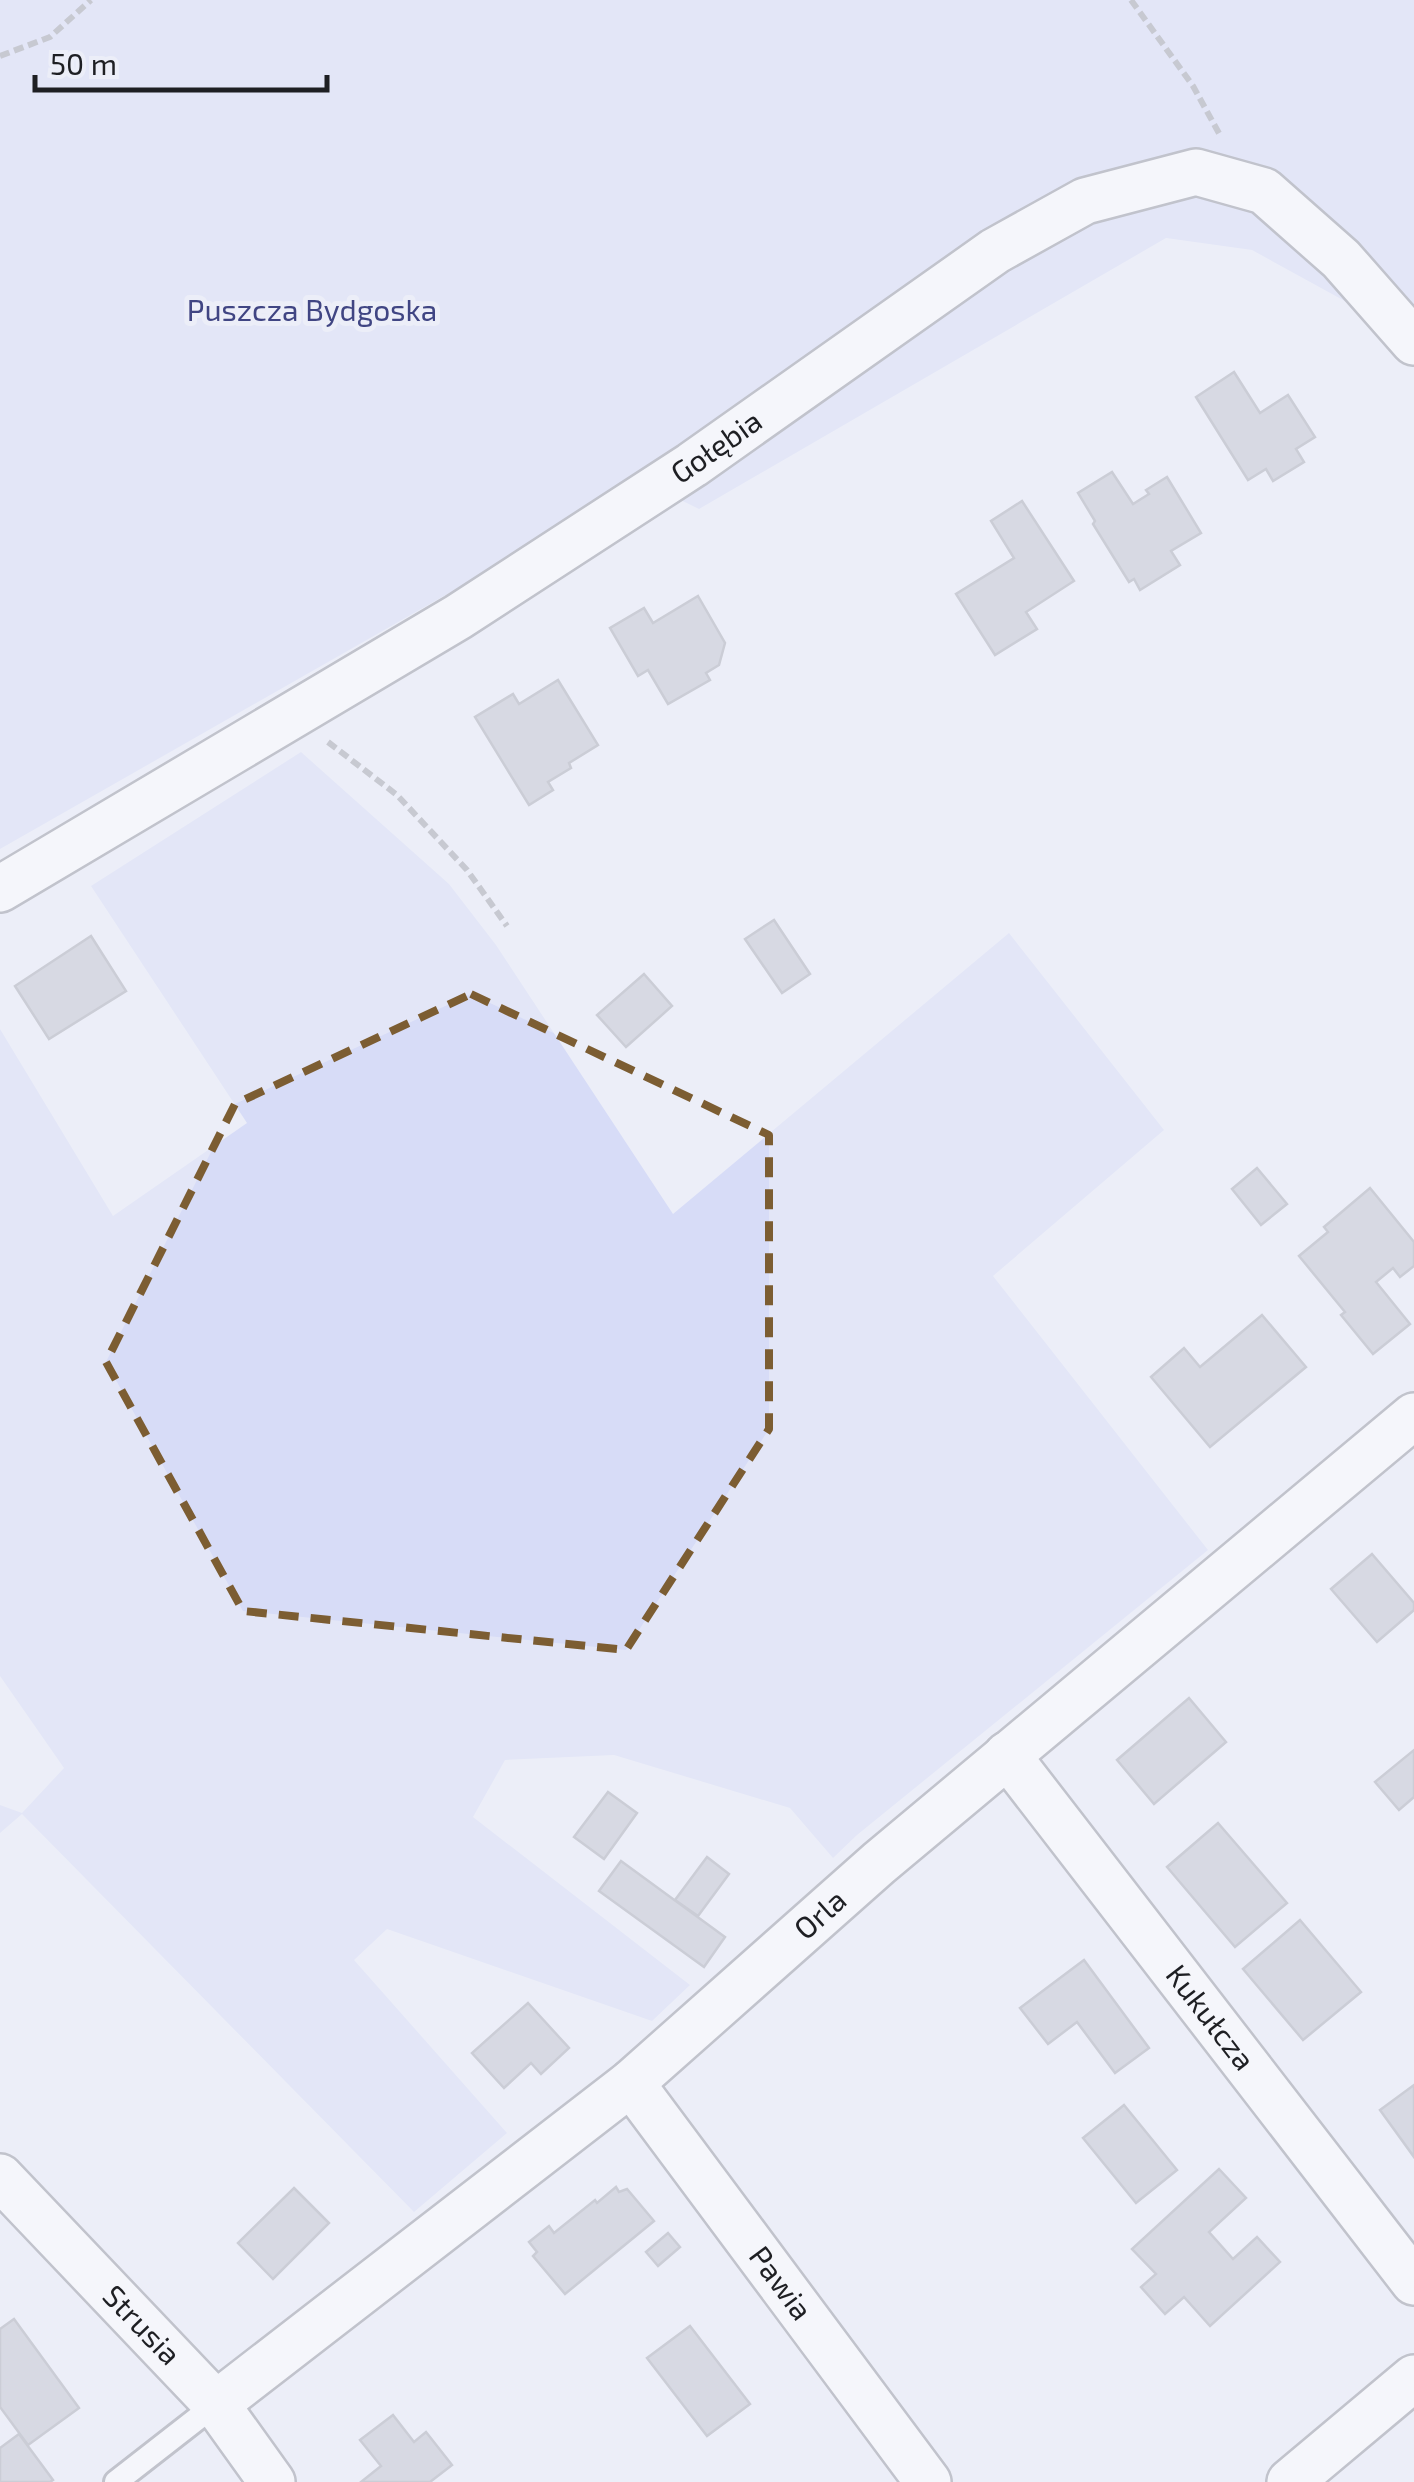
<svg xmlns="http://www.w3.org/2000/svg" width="1414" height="2482" viewBox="0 0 1414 2482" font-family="'Exo 2',sans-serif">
  <rect width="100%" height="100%" fill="#eceef8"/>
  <g fill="#d7dcf7">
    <polygon points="0,0 1414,0 1414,339 1252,250 1166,238 699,509 644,482 0,849"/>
    <polygon points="301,752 449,884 496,945 673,1214 1009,933 1164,1130 993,1276 1208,1550 857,1835 833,1858 790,1808 614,1755 505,1760 473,1817 690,1985 652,2021 387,1929 354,1960 507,2133 414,2212 22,1814 0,1833 0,1805 22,1813 64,1768 0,1676 0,1029 113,1216 247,1123 91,886"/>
  </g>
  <g fill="#bdbfc9" stroke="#a2a4ae" stroke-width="2.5">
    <polygon points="1234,372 1260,413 1288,395 1315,437 1296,449 1304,462 1273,481 1266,469 1248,480 1196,397"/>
    <polygon points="1112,472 1133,504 1149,494 1146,490 1167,477 1201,533 1171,551 1180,565 1140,590 1134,579 1129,582 1093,524 1095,521 1078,493"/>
    <polygon points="1022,501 1074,581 1026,612 1037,629 995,655 956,594 1014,558 991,521"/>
    <polygon points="698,596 725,643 719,665 706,673 710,680 668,704 648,670 638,676 610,628 644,608 653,623"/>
    <polygon points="558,680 598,745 569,763 571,768 548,782 553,790 529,805 475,717 513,694 519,704"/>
    <polygon points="774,920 810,974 782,993 745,939"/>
    <polygon points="91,936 126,991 49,1039 15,986"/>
    <polygon points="644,974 672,1006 626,1047 597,1015"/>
    <polygon points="1257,1168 1287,1204 1261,1225 1232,1189"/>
    <polygon points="1370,1188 1414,1242 1414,1266 1400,1277 1393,1268 1376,1282 1410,1324 1373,1354 1341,1315 1345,1312 1299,1256 1328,1232 1324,1227"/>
    <polygon points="1262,1315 1306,1367 1210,1447 1151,1377 1184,1348 1200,1367"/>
    <polygon points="1372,1554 1414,1603 1414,1610 1377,1642 1331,1589"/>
    <polygon points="1189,1698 1226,1742 1154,1804 1117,1760"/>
    <polygon points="1414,1750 1414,1797 1399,1810 1375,1782"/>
    <polygon points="608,1792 637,1813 604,1859 574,1837"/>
    <polygon points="1218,1823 1287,1903 1235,1947 1167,1867"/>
    <polygon points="707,1857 729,1874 698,1916 675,1900"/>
    <polygon points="621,1861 725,1937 704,1967 599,1891"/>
    <polygon points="1300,1920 1361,1992 1303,2040 1243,1969"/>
    <polygon points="1084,1960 1149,2048 1115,2073 1077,2022 1048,2044 1020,2008"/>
    <polygon points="528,2003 569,2048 541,2074 531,2063 504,2088 472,2053"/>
    <polygon points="1414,2085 1414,2157 1380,2110"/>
    <polygon points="1124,2105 1177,2170 1136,2203 1083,2138"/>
    <polygon points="1219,2169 1246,2198 1209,2232 1233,2259 1257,2237 1280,2262 1210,2326 1184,2297 1165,2314 1141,2287 1156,2274 1132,2249"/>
    <polygon points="616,2187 619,2192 627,2189 654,2221 565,2294 533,2256 537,2252 529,2242 549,2226 554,2233 595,2200 597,2203"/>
    <polygon points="294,2188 329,2223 273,2279 238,2243"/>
    <polygon points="668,2233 680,2247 658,2266 646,2252"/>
    <polygon points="14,2319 79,2408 28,2445 0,2407 0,2329"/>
    <polygon points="690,2326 750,2404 707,2436 647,2358"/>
    <polygon points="393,2415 414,2442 426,2432 452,2465 430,2482 361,2482 381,2466 360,2440"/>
    <polygon points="19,2434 53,2480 50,2482 0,2482 0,2448"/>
  </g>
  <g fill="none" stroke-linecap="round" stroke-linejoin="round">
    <g stroke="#8c8e97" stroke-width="28">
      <polyline id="service" points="116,2482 216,2404"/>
    </g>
    <g stroke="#8c8e97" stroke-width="50">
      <g id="minor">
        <path id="s1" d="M 0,889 L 458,617 L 692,465 L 995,251 L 1085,201 L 1196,172 L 1264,191 L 1341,259 L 1414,342"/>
        <path id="s2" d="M 1007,1755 L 1414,2282"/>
        <path id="s3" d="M 631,2083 L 928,2482"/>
        <path id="s4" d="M 0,2177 L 216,2404 L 272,2482"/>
        <path id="s5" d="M 216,2404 L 631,2083 L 879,1863 L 1414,1416"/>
        <polyline points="1290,2482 1414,2378"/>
      </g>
    </g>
    <g stroke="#9a9ba3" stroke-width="6" stroke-dasharray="10 5" stroke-linecap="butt">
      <polyline points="1131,0 1193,86 1221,137"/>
      <polyline points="0,56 50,37 91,0"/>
      <polyline points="328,742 397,795 467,870 507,926"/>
    </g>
    <use href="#service" stroke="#fff" stroke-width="22"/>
    <use href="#minor" stroke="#fff" stroke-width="45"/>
  </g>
  <path d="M0 0H1414V2482H0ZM 471,994 L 769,1135 L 769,1429 L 626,1650 L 243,1611 L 106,1362 L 235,1104 Z" fill="#eceef8" fill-opacity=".55" fill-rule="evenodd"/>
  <path fill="none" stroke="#7c5d32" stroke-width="8" stroke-dasharray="20 12" stroke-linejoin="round" d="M 471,994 L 769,1135 L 769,1429 L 626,1650 L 243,1611 L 106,1362 L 235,1104 Z"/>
  <g text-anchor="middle" stroke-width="10" stroke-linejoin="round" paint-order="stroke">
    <g font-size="30" fill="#404583" stroke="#eceef8">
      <text x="312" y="321">Puszcza Bydgoska</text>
    </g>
    <g font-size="30" fill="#1e1f23" stroke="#eceef8">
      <text dy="10" stroke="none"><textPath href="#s1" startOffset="842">Gołębia</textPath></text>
      <text dy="10" stroke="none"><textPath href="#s5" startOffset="778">Orla</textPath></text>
      <text dy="10" stroke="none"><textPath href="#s2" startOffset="332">Kukułcza</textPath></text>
      <text dy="10" stroke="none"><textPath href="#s3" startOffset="250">Pawia</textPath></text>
      <text dy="10" stroke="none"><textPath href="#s4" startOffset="205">Strusia</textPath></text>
    </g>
  </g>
  <path d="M35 75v15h292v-15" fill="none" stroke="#1e1f23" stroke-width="5"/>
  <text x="50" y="75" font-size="30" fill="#1e1f23" stroke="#eceef8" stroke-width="8" paint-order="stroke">50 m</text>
</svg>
